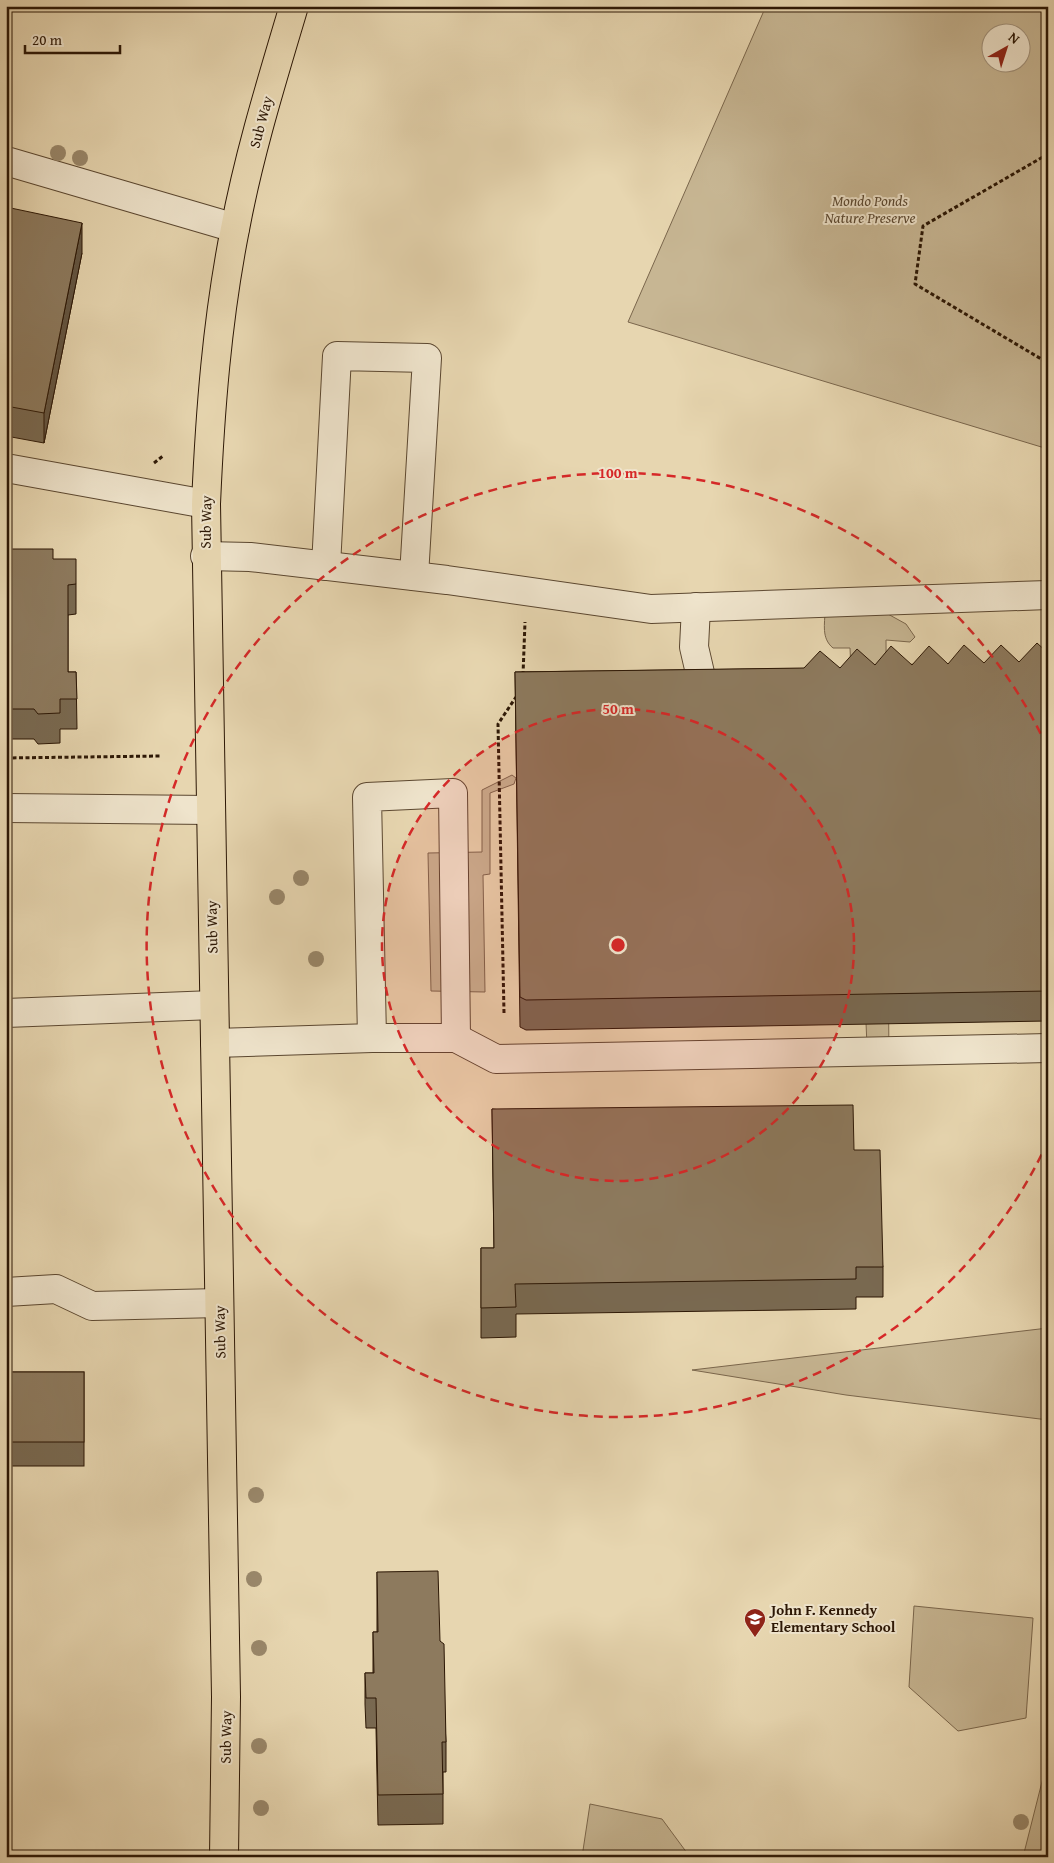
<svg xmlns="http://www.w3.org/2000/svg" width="1054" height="1863" viewBox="0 0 1054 1863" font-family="'Gentium Book Plus',serif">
  <rect width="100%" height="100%" fill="#e7d6b0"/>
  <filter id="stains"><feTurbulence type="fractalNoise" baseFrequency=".004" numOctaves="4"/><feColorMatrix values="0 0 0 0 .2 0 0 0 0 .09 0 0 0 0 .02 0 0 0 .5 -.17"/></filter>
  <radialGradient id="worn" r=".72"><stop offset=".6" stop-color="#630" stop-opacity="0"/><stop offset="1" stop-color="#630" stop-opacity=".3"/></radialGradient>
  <g fill="#c7b693" stroke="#7a664c" fill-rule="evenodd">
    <path d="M 766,6 L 1048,6 L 1048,449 L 628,322 ZM 1022,32 L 1022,62 L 992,62 L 992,32 Z"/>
    <path d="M 877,608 L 906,624 L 915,637 L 910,642 L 886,640 L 889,1064 L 867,1046 L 850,648 L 833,648 C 821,638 825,624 825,610 Z"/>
    <polygon points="512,775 516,778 514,784 490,793 490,874 483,875 485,992 431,991 428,853 482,852 482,790"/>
    <polygon points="1048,1328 1048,1420 846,1395 692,1370"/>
    <polygon points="914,1606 1033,1618 1026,1718 958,1731 909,1687"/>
    <polygon points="1048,1758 1048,1857 1023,1857"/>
    <polygon points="590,1804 662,1819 690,1857 582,1857"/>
  </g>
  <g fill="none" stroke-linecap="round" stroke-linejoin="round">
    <g stroke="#5b4730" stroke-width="30">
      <g id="minor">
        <polyline points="6,161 235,228"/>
        <polyline points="6,468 206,504"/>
        <polyline points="205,556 250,557 447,580 651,609 1048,595"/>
        <polyline points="326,566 337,356 427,358 414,576"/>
        <polyline points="696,607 694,647 706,699"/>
        <polyline points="6,808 210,810"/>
        <polyline points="6,1013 214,1005"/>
        <polyline points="372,1038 456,1038 496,1059 1048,1048"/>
        <polyline points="215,1043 372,1038 367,797 453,793 456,1038"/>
        <polyline points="6,1292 56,1289 92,1306 219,1303"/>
      </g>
    </g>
    <g stroke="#2c1705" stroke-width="30">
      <path id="major" d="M 224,1857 L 226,1697 L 206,504 C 210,412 217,320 235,229 C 249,154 272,80 294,6"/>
    </g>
    <g stroke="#2c1705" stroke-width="3" stroke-dasharray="4 2.5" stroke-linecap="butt">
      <polyline points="1048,154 923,226 915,284 1048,363"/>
      <polyline points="154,463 163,456"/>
      <polyline points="523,675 525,622"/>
      <polyline points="6,758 162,756"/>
      <polyline points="504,1013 498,724 516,697"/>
    </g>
    <use href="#minor" stroke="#efe4cc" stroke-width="28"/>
    <use href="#major" stroke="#e7d6b0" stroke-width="28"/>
  </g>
  <g fill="#99876a">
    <circle cx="58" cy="153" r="8"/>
    <circle cx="80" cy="158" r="8"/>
    <circle cx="301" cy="878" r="8"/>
    <circle cx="277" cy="897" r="8"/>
    <circle cx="316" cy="959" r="8"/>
    <circle cx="256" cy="1495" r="8"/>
    <circle cx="254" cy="1579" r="8"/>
    <circle cx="259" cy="1648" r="8"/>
    <circle cx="259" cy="1746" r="8"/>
    <circle cx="261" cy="1808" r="8"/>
    <circle cx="1021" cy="1822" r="8"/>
  </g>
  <g fill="#796951" stroke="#2c1705">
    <polygon points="6,207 82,253 44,443 6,436"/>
    <polygon points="6,549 53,559 76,584 76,614 68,615 68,672 76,672 77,729 60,729 60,743 38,744 34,739 6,739"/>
    <polygon points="1048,653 1048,1021 526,1030 520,1027 515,672 840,668 875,665 984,663 1019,662"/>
    <polygon points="492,1109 854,1150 883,1267 883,1297 856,1297 856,1309 516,1314 516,1337 481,1338 481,1248 494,1248"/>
    <rect x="6" y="1372" width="78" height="94"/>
    <polygon points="377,1572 440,1641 446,1742 446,1772 443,1772 443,1824 378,1825 376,1728 366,1728 365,1704 365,1673 373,1673 373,1632 377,1632"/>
  </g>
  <polygon fill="#635542" stroke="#2c1705" points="82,223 82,253 44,443 44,413"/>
  <g fill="#8d7a5e" stroke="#2c1705">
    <polygon points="6,207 82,223 44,413 6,406"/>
    <polygon points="6,549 53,549 53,559 76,559 76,584 68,585 68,672 76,672 77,699 60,699 60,713 38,714 34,709 6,709"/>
    <polygon points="1037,643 1048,653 1048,991 526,1000 520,997 515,672 804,668 820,651 840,668 857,649 875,665 891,646 912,665 929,646 948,664 964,645 984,663 1001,645 1019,662"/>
    <polygon points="853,1105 854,1150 880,1150 883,1267 856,1267 856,1279 515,1284 516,1307 481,1308 481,1248 494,1248 492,1109"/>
    <rect x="6" y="1372" width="78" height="70"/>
    <polygon points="438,1571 440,1641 444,1644 446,1742 442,1742 443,1794 378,1795 376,1698 366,1698 365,1673 374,1673 373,1632 378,1632 377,1572"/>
  </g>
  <circle cx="618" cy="945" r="236" fill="#d62828" fill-opacity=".12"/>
  <g fill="none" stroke="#d62828" stroke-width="2.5" stroke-dasharray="9 6">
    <circle cx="618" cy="945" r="236"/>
    <path d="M1048 1141A472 472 0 1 1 1048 749"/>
  </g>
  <defs>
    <g id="school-pin" transform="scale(1.125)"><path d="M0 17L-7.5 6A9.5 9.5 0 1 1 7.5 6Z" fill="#8f2418" stroke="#efe4cc"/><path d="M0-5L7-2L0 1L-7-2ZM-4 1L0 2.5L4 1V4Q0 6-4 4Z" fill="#fff"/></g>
  </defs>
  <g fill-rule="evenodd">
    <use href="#school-pin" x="755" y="1619"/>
  </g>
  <g text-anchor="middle" stroke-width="4" stroke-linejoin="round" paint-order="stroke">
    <g font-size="15" fill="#2c1705" stroke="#efe4cc">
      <text transform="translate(261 122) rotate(-75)" y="5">Sub Way</text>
      <text transform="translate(206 522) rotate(-89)" y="5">Sub Way</text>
      <text transform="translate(212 927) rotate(-91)" y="5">Sub Way</text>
      <text transform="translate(220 1332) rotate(-91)" y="5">Sub Way</text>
      <text transform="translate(226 1737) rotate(-89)" y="5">Sub Way</text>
    </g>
    <g font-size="15" font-style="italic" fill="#5a4730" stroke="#efe4cc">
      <text x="870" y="206">Mondo Ponds<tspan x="870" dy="17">Nature Preserve</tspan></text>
    </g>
    <g font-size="15" font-weight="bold" fill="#2c1705" stroke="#efe4cc" text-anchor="start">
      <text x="771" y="1615">John F. Kennedy<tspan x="771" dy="17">Elementary School</tspan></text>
    </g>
  </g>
  <circle cx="618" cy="945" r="8" fill="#d62828" stroke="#efe4cc" stroke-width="2.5"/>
  <g font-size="15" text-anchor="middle" font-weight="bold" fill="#d62828" stroke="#efe4cc" stroke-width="4" stroke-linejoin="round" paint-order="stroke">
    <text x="618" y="478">100 m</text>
    <text x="618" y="714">50 m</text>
  </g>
  <rect width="1054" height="1863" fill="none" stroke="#e7d6b0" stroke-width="25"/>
  <rect x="8" y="8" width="1039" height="1848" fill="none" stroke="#2c1705" stroke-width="2.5"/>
  <rect x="12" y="12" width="1029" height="1838" fill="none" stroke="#2c1705"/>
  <g transform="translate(1006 48) rotate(39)"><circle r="24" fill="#efe4cc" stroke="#a1927c"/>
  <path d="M0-4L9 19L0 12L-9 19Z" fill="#8f2418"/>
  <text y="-8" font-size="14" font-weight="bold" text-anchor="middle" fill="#2c1705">N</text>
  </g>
  <path d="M25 45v8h95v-8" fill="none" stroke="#2c1705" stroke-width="2.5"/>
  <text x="32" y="45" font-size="15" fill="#2c1705" stroke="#efe4cc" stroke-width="4" paint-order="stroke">20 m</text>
  <rect width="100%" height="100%" filter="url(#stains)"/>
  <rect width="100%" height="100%" fill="url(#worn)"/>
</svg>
